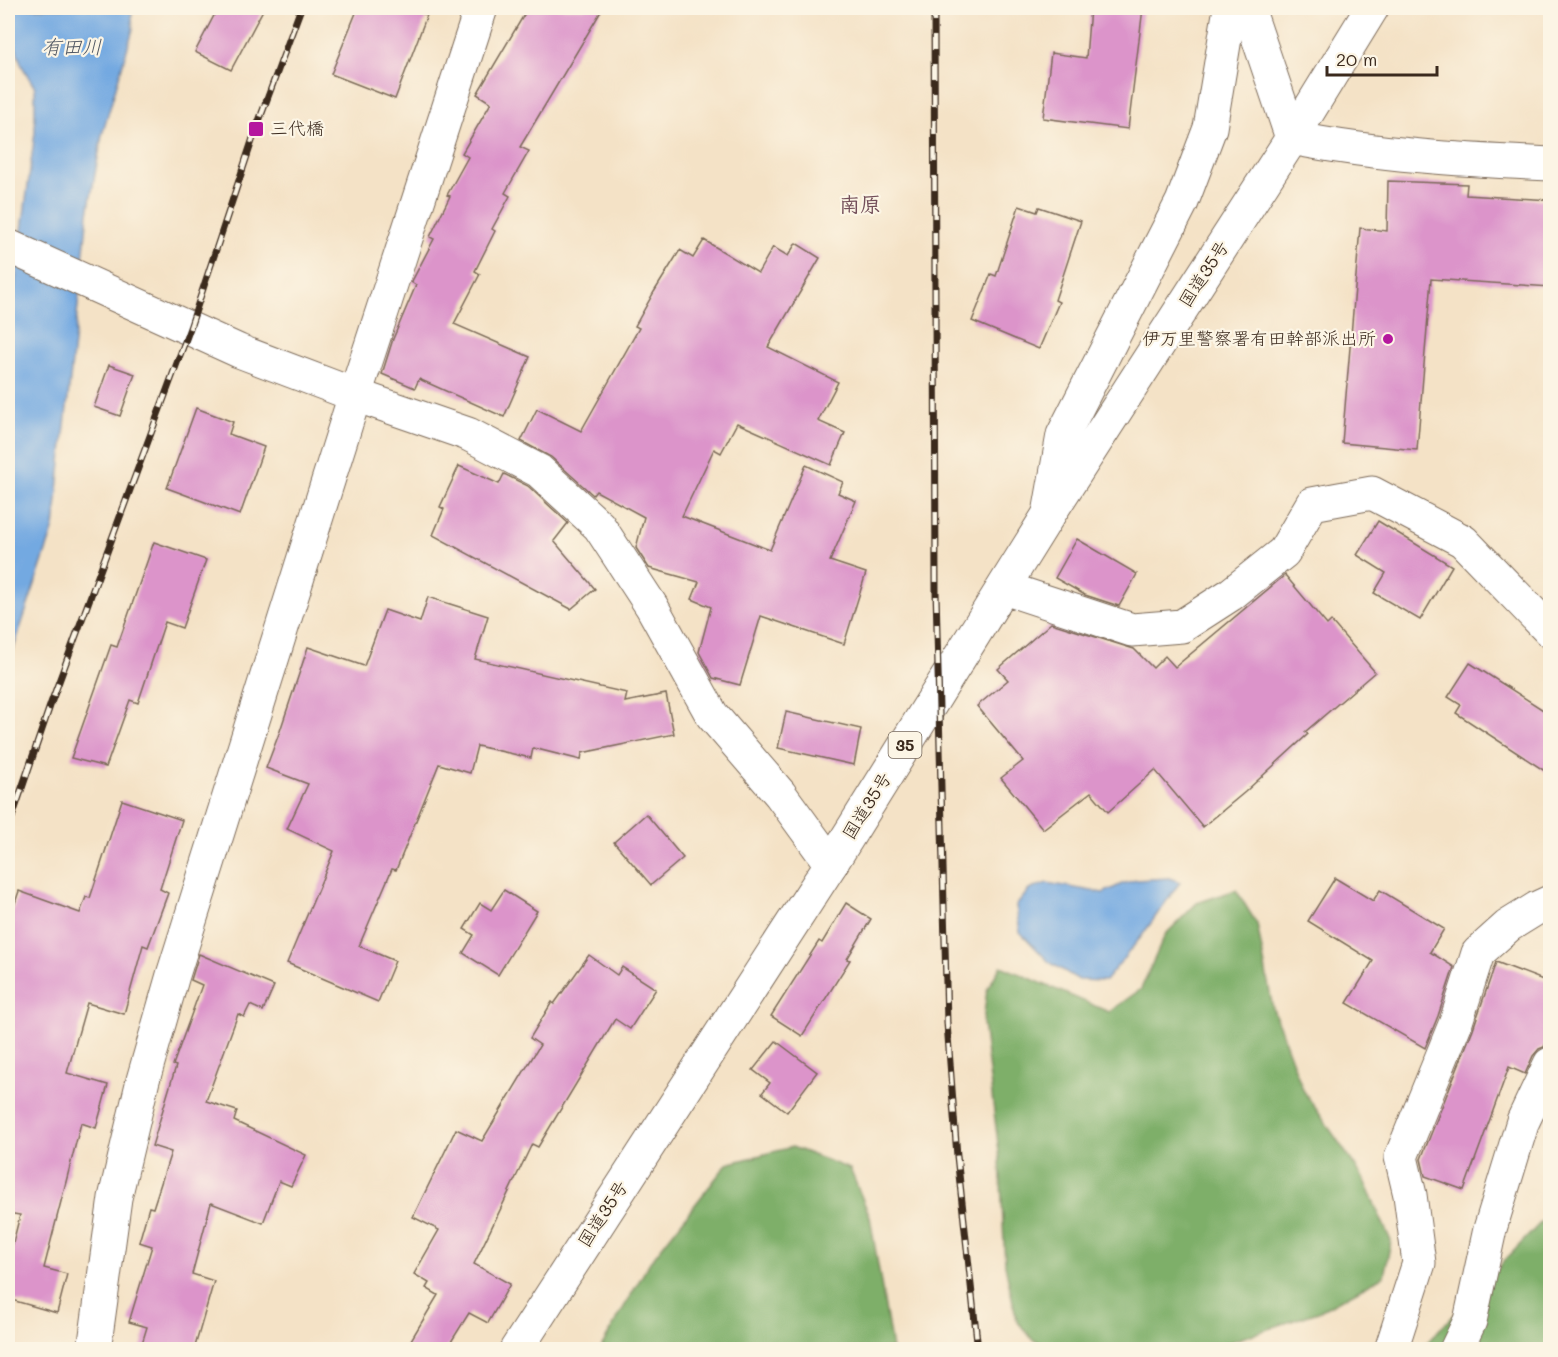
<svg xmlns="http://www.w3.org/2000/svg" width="1558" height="1357" viewBox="0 0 1558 1357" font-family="Mali,'Klee One',sans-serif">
  <rect width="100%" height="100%" fill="#fcf5e5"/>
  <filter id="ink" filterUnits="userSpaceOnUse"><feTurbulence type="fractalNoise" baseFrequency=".0167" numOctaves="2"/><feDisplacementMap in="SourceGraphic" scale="12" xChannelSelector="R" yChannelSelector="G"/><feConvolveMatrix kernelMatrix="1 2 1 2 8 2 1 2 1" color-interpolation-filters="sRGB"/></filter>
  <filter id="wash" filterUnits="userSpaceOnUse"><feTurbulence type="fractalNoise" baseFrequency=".008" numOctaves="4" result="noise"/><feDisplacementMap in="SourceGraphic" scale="24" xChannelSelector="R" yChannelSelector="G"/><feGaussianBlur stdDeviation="1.35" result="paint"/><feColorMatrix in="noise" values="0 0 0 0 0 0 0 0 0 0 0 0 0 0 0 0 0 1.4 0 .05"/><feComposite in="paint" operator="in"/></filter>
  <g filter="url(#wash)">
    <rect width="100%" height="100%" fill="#f4e2c6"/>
    <g fill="#7eaf69" stroke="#5c6c44" stroke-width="1.5">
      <polygon points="1236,890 1257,924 1273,1009 1303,1090 1362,1176 1391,1241 1384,1276 1318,1312 1209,1349 1055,1349 1033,1340 1017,1321 1005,1265 1000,1160 983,1023 987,989 1001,966 1109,1012 1141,989 1165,935 1197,903"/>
      <polygon points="792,1147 850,1169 870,1217 892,1349 600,1349 650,1262 727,1164"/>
      <polygon points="1546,1217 1550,1217 1550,1349 1420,1350"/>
    </g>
    <g fill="#73a9e1" stroke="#576a80" stroke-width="1.5">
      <polygon points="8,8 131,8 133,29 102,135 88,213 54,527 8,665 8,336 35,132 35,88 22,66 8,26"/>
      <polygon points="1169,878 1180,882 1141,937 1105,981 1079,980 1049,962 1020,932 1016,906 1029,890 1047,883 1103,893 1122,884 1136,880"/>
    </g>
    <g id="blocks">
      <g fill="#dc94ca">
        <polygon points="218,8 264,8 231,70 195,52"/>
        <polygon points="358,8 406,8 427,15 395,99 331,74"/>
        <polygon points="528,8 603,8 520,147 529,151 505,193 510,196 492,229 495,231 475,271 480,274 454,324 530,357 504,417 419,379 415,388 382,374 393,339 416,285 411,282 412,281 434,239 430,237 450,196 447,195 468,157 462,153 491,103 477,94"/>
        <polygon points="1090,8 1143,8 1128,129 1043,118 1051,53 1086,58"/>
        <polygon points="1388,181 1467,184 1466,195 1551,200 1551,287 1431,279 1417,450 1342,443 1360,228 1387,231"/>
        <polygon points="1019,206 1037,212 1039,207 1081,221 1055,300 1059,302 1039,349 972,321 991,274 996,276"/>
        <polygon points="704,240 758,273 773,247 788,256 796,243 820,258 768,347 838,382 818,421 845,433 831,465 737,423 721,453 714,449 682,516 770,550 806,465 843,482 838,493 856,501 830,561 866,573 844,644 761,616 740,685 713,678 699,652 711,607 692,599 699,582 649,568 636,548 644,517 596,491 593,495 551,457 521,441 537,409 581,431 639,328 635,326 654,292 680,250 693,258"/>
        <polygon points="109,365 135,374 120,416 94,407"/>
        <polygon points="196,408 233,422 229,434 264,447 240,515 167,488"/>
        <polygon points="459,466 499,484 504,474 528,486 568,523 554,541 595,589 571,609 433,535 444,509 440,507"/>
        <polygon points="1378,521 1452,566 1420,620 1374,593 1386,573 1357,555"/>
        <polygon points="1077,539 1137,574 1119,606 1085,595 1055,578"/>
        <polygon points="154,542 206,560 182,628 165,622 138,703 130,700 106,767 71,758 111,645 117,647"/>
        <polygon points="1285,575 1327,625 1331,621 1375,672 1305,732 1308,734 1245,792 1203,827 1155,770 1108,812 1091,792 1043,829 1001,778 1023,761 977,706 1008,680 998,669 1051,623 1134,649 1153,668 1165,656 1175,667"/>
        <polygon points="428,597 488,616 475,659 627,693 625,702 666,694 674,734 582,753 581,760 533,748 531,758 477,746 470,773 439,764 396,870 392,869 359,946 395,961 378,1002 287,963 334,851 287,829 308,784 266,768 280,731 308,647 364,666 385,610 420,622"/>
        <polygon points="1470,663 1551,715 1551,775 1456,713 1461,705 1448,697"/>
        <polygon points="786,712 861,729 854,765 778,748"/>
        <polygon points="122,800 182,820 160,889 168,893 148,947 143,945 124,1014 87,1003 67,1073 108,1085 96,1128 81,1123 44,1268 67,1274 57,1313 8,1299 8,1263 20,1215 8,1213 8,924 19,891 80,913 86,897 90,898"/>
        <polygon points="646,814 683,858 651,885 614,842"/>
        <polygon points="1335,878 1373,901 1380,890 1444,929 1430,952 1454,967 1438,1016 1425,1048 1347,1003 1373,961 1308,921"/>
        <polygon points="504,890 537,911 498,975 463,953 474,935 464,929 480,903 491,910"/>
        <polygon points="846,903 871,919 847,959 850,960 802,1036 771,1016 819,941 822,943"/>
        <polygon points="199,954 274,986 263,1011 250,1005 244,1017 238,1014 206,1101 237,1111 234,1121 306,1155 291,1186 279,1181 263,1223 211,1203 192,1274 214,1281 194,1350 140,1350 147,1327 129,1322 152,1246 139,1242 149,1207 153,1208 171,1152 152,1146 176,1066 173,1065 202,985 191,980"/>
        <polygon points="589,955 617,975 622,967 656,989 630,1029 615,1019 538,1147 532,1144 474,1264 510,1284 488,1323 469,1313 446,1350 405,1350 438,1295 426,1288 429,1283 414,1274 439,1230 413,1217 456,1129 482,1141 540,1045 530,1038 552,1002 554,1004"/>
        <polygon points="1496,962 1551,983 1551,1032 1544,1047 1539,1049 1533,1056 1525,1074 1509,1067 1464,1190 1425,1176 1421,1159 1473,1029"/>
        <polygon points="776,1041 817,1072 787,1112 762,1093 770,1083 753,1070"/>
      </g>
    </g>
  </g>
  <g filter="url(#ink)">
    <use href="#blocks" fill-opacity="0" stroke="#7c6a59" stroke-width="1.5"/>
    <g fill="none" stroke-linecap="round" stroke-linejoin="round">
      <g stroke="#7c6a59" stroke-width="35">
        <g id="minor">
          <path d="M 1248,8 L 1292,138 C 1377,155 1464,160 1550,164"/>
          <polyline points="8,246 239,351 355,395 468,434 539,471 599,526 652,607 712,715 780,794 831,864"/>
          <polyline points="1049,514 1063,435 1182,202 1210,128 1230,8"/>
          <polyline points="1004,588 1132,630 1182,626 1230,595 1284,552 1312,504 1372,493 1463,541 1550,631"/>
          <polyline points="94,1350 115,1198 143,1080 173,975 355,395 481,8"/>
          <polyline points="1391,1350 1419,1263 1410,1195 1401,1157 1456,1022 1478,953 1508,926 1537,908 1550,902"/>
          <polyline points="1456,1350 1470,1321 1490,1229 1523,1121 1550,1064"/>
        </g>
      </g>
      <g stroke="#7c6a59" stroke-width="35">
        <polyline id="highway" points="516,1350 831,864 1049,514 1292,138 1372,8"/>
      </g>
      <use href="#minor" stroke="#fff" stroke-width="33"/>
      <use href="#highway" stroke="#fff" stroke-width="33"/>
      <g stroke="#3b2a1e" stroke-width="7">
        <g id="rail">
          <polyline points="934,8 936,592 947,1023 957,1156 978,1350"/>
          <polyline points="8,829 51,703 190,328 256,129 301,8"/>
        </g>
      </g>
      <use href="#rail" stroke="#fcf5e5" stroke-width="4.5" stroke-dasharray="14" stroke-linecap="butt"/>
    </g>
  </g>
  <g fill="#b5179e" stroke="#fcf5e5" stroke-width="2">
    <rect x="248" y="121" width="16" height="16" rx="3"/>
    <circle cx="1388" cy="339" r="6"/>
  </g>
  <g text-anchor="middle" stroke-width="4.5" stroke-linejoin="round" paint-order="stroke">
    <rect fill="#fcf5e5" stroke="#75675a" stroke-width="1.5" x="888.5" y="732" width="33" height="26" rx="4.5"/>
    <g font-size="16" font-weight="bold" fill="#3b2a1e">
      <text x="905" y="751">35</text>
    </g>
    <g font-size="18" fill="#3b2a1e" stroke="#fcf5e5" text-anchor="start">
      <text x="270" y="135">三代橋</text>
      <text x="1376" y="345" text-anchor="end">伊万里警察署有田幹部派出所</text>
    </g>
    <g font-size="18" fill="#3b2a1e" stroke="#fcf5e5">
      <text transform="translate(1204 274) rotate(-57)" y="6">国道35号</text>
      <text transform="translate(867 806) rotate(-58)" y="6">国道35号</text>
      <text transform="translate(603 1214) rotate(-57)" y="6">国道35号</text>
    </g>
    <g font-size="20" font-style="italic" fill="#4f5662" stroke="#fcf5e5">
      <text x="72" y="54">有田川</text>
    </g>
    <g font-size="21" font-weight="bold" fill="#734f5a" stroke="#fcf5e5">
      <text x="860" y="212">南原</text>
    </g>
  </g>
  <rect width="1558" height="1357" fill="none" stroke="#fcf5e5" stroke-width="30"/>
  <path d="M1327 66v9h110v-9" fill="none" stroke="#3b2a1e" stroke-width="3"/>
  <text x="1336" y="66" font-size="18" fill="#3b2a1e" stroke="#fcf5e5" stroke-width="4.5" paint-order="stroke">20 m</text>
</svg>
